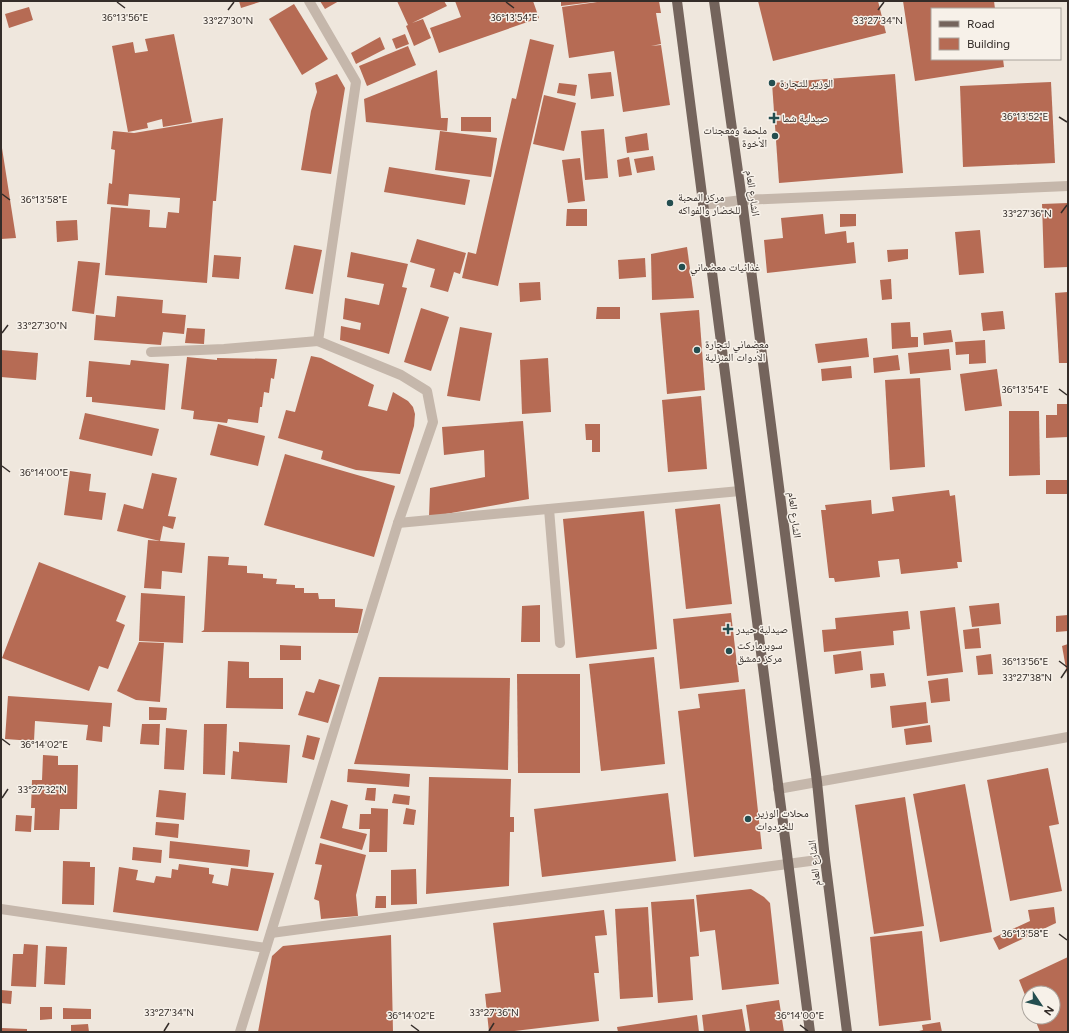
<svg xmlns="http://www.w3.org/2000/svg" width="1069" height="1033" viewBox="0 0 1069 1033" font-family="Figtree,'Noto Naskh Arabic',sans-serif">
  <rect width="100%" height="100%" fill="#efe7dd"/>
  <g fill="#b66b54">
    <polygon points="239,1 263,1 241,8"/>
    <polygon points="320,1 339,1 325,9"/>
    <polygon points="397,1 444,1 447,6 412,23 423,19 431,38 414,46 406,26 408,25"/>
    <polygon points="455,1 533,1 539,18 439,53 430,28 461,17"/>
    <polygon points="561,1 592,1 593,2 561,6"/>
    <polygon points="604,1 659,1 661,13 656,13 661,44 651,46 661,45 670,105 623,112 614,51 569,58 562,7"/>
    <polygon points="758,1 878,1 886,33 773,61"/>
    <polygon points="903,1 994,1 995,9 932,9 932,59 1003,59 1004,67 915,81"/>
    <polygon points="294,4 328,59 302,75 269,19"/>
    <polygon points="29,7 33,20 9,28 5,14"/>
    <polygon points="174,34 192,122 163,127 162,119 147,123 148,128 128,132 112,46 133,42 135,53 148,51 145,39"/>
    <polygon points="405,34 409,44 396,49 392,39"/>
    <polygon points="380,37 385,49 356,64 351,53"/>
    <polygon points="530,39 554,45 498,286 462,278 468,252 476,254 512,98 516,99"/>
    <polygon points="408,46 416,65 367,86 359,66"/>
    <polygon points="437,70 441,118 448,118 447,131 366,122 364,99"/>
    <polygon points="611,72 614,96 591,99 588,74"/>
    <polygon points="337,74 345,88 331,174 301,170 311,111 317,92 315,83"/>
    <polygon points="895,74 903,173 779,183 772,83"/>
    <polygon points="1051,82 1055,163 963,167 960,86"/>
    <polygon points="559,83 577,85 575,96 557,93"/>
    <polygon points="544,95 576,103 564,151 533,144"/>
    <polygon points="461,117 491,117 491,132 461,131"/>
    <polygon points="223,118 216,201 213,201 207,283 105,275 111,207 150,210 149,227 166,228 168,212 179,213 180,198 129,194 128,206 107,204 109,183 112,184 115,150 111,149 113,131 134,133"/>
    <polygon points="604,129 608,178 585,180 581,131"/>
    <polygon points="440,131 497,138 491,177 435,170"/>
    <polygon points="647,133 649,150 627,153 625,137"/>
    <polygon points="1,148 2,148 16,238 1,239"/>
    <polygon points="653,156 655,170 637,173 634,159"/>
    <polygon points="629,157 632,175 619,177 617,160"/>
    <polygon points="580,158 585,201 568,203 562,160"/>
    <polygon points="389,167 470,180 465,205 384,192"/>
    <polygon points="1068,203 1068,267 1044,268 1042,204"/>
    <polygon points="567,209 587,209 587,226 566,226"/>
    <polygon points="823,214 825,234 846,231 847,243 854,242 856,263 767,273 764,240 783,238 781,218"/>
    <polygon points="840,214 856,214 856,226 840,227"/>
    <polygon points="77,220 78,240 57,242 56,221"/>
    <polygon points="980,230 984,273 959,275 955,232"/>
    <polygon points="417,239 466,253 460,274 454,272 448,292 430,287 435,269 410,262"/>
    <polygon points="294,245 322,250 313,294 285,289"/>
    <polygon points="687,247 694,298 652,300 651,254"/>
    <polygon points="908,249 908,259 888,262 887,250"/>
    <polygon points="351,252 408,264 402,287 407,288 389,354 340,340 341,326 360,330 361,323 343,319 345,298 379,305 384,284 347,277"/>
    <polygon points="214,255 241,257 239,279 212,277"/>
    <polygon points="645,258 646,277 619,279 618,260"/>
    <polygon points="78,261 100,263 94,314 72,311"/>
    <polygon points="891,279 892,299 882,300 880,280"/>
    <polygon points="540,282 541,300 520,302 519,283"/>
    <polygon points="1068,292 1068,363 1059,363 1055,293"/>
    <polygon points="117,296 163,300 162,313 186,315 184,334 163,332 161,345 94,340 96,315 115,317"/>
    <polygon points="597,307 620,307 620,319 596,319"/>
    <polygon points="421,308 449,317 431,371 404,362"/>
    <polygon points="699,310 705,390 667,394 660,313"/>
    <polygon points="1003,311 1005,329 983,331 981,313"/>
    <polygon points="910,322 911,337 918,337 918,347 892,349 891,323"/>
    <polygon points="460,327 492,333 480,401 447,396"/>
    <polygon points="187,328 205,329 204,344 185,343"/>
    <polygon points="951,330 953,342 924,345 923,333"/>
    <polygon points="867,338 869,357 818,363 815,344"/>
    <polygon points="985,340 986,363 969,364 969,354 956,355 955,342"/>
    <polygon points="949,349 951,370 910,374 908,353"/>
    <polygon points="1,350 38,353 36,380 1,377"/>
    <polygon points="898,355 900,370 874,373 873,358"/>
    <polygon points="311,356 321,358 374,385 368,406 387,411 393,392 408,401 413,407 415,414 414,426 400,474 356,470 321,459 323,451 278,438 286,410 295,412"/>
    <polygon points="187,357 217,360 217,358 277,359 274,379 271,378 269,393 264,392 262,407 260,407 258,423 228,419 227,423 193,419 194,411 181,409"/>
    <polygon points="548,358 551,412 522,414 520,360"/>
    <polygon points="131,360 169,364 165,410 92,402 92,397 86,397 89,361 130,365"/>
    <polygon points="851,366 852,378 822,381 821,369"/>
    <polygon points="997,369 1002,406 965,411 960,374"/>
    <polygon points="920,378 925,467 890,470 885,380"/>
    <polygon points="701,396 707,469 668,472 662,400"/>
    <polygon points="1057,404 1068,404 1068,437 1046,438 1046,415 1057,415"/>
    <polygon points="1009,411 1039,411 1040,475 1009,476"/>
    <polygon points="85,413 159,429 152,456 79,439"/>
    <polygon points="523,421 529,499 429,517 430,488 485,477 484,450 444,455 442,427"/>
    <polygon points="218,424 265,436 258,466 210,455"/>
    <polygon points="585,424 600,424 600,452 592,452 592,440 586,440"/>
    <polygon points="285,454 395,486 374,557 264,525"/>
    <polygon points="70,471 91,474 89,491 106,493 102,520 64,515"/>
    <polygon points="152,473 177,478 168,516 176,517 173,529 163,526 160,541 117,531 124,504 143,509"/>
    <rect x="1046" y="480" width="21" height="14"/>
    <polygon points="949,490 950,496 955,495 962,562 957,562 958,568 901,574 899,559 878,561 880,577 835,582 834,578 829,578 821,510 826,510 825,505 871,500 872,514 894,511 892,497"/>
    <polygon points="720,504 732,604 686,609 675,509"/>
    <polygon points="644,511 657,649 576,658 563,519"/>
    <polygon points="148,540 185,543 182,573 162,571 161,589 144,588"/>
    <polygon points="208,556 229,557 228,565 247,566 247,573 263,574 263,578 277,579 276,584 295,585 295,588 304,588 304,593 318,593 319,599 335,599 335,607 363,609 358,633 201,632 204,630"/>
    <polygon points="39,562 126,596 116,621 125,625 108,669 99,666 89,691 2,658"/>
    <polygon points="141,593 185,596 183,643 139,641"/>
    <polygon points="999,603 1001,624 972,627 969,606"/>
    <polygon points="540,605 540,642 521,642 522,606"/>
    <polygon points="955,607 963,672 927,676 920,611"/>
    <polygon points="908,611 910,629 893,631 894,645 824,652 822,630 836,629 835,618"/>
    <polygon points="731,613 739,682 680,689 673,619"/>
    <polygon points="1068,615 1068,631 1056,632 1056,616"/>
    <polygon points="979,628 981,648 965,649 963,630"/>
    <polygon points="139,642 164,643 160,702 136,700 117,691"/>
    <polygon points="1068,644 1068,674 1067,674 1062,646"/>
    <polygon points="280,645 301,646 301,660 280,660"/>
    <polygon points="861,651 863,670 835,674 833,655"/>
    <polygon points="991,654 993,674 978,675 976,656"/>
    <polygon points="654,657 665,764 601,771 589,664"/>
    <polygon points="228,661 249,662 249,678 283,678 283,709 226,708"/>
    <polygon points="884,673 886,686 871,688 870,674"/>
    <polygon points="517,674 580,674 580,773 518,773"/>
    <polygon points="379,677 510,678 508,770 354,764"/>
    <polygon points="948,678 950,701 931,703 928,681"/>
    <polygon points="319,679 340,685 328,723 298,715 306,691 314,693"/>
    <polygon points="745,689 762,849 694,857 678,711 700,708 698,694"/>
    <polygon points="8,696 112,703 110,727 103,726 102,742 86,740 88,725 35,721 34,741 5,739"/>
    <polygon points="926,702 928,723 892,728 890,706"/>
    <polygon points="149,707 167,708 166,720 149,720"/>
    <polygon points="142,724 160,724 159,745 140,744"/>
    <polygon points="204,724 227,724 225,775 203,774"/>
    <polygon points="930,725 932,742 906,745 904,729"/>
    <polygon points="166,728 187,730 184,770 164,769"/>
    <polygon points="307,735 320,738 314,760 302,757"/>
    <polygon points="239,742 290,745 287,783 231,779 233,751 239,752"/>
    <polygon points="43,755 58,756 58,765 78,765 77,809 60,809 59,830 34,830 35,808 31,808 32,780 42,780"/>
    <polygon points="1048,768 1059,824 1049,826 1062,891 1010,901 987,780"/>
    <polygon points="348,769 410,774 409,787 347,782"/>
    <polygon points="429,777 511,779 510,817 514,817 514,832 510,832 509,886 426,894"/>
    <polygon points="965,784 992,932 940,942 913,794"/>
    <polygon points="367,788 376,788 375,801 365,800"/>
    <polygon points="159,790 186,793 184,820 156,817"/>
    <polygon points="668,793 676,861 542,877 534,809"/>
    <polygon points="394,794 410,796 409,805 392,803"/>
    <polygon points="905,797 924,926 874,934 855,805"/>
    <polygon points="331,800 348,805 342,828 367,834 362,850 320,838"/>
    <polygon points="371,808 388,809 387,852 369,852 370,829 359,829 360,814 371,814"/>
    <polygon points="406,808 416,810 414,825 403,824"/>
    <polygon points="16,815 32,816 31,832 15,831"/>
    <polygon points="156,822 179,824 178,838 155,835"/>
    <polygon points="170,841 250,850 248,867 169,858"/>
    <polygon points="320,843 366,855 356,895 358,916 321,919 319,901 314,899 322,865 315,864"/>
    <polygon points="133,847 162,850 161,863 132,860"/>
    <polygon points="63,861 90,862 90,867 95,867 94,905 62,904"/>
    <polygon points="179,864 209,868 209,874 214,875 212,883 228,886 231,868 274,873 258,931 113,912 119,867 138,870 136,880 154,883 156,876 171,878 172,869 178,870"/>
    <polygon points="416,869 417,904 391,905 391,870"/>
    <polygon points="751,889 764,897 770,903 779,984 722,990 715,930 700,932 696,895"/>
    <polygon points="376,896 386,896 386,908 375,908"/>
    <polygon points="694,899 699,956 690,957 693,1000 658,1003 651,902"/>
    <polygon points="648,907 653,997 620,999 615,909"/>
    <polygon points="1054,907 1056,923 999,950 993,938 1030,921 1028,910"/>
    <polygon points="604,910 607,935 595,936 599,973 594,973 599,1021 505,1032 489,1032 485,994 501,992 493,923"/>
    <polygon points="922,931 931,1020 879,1026 870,937"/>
    <polygon points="391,935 393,1032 369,1032 369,1031 258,1032 272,956 283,946"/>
    <polygon points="24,944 38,945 36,987 11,986 13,954 23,954"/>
    <polygon points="46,946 67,947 65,985 44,984"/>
    <polygon points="1068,957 1068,1032 1040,1032 1034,1017 1053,1017 1053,993 1029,993 1029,1005 1019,980"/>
    <polygon points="1,990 12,991 11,1004 1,1003"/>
    <polygon points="779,1000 784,1032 750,1032 746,1005"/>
    <polygon points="40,1007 52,1007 52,1019 40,1020"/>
    <polygon points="63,1008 91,1009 91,1019 63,1019"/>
    <polygon points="742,1009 746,1032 704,1032 702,1015"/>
    <polygon points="697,1015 699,1032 618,1032 617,1027"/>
    <polygon points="940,1022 942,1032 915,1032 923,1030 922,1025"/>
    <polygon points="88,1024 89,1032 71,1032 71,1025"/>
    <polygon points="1,1028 27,1029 27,1032 1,1032"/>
  </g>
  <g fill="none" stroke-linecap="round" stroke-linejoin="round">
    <g stroke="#c5b7ab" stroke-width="10">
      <polyline points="703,205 742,200 1068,186"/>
      <polyline points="151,352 224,349 318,341"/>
      <polyline points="549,509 560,643"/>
      <polyline points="398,523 740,491"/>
      <polyline points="778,789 1068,737"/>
      <polyline points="1,909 266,948"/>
      <polyline points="271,933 825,859"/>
      <polyline points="240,1032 398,523 433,422 427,391 401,375 318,341 356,82 309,1"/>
    </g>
    <g stroke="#74645c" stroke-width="10">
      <polyline points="677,1 810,1032"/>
      <polyline points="714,1 742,200 817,782 825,859 847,1032"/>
    </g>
  </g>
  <path fill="none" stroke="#342d29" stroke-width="1.5" d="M 117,2 L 125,8M 506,2 L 514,8M 228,10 L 234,2M 878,10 L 884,2M 1059,117 L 1067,122M 2,194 L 10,200M 1061,213 L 1067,205M 2,333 L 8,325M 1059,389 L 1067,395M 2,466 L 10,472M 1059,661 L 1067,667M 1061,678 L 1067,669M 2,739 L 10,745M 2,798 L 8,789M 1059,934 L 1067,940M 411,1025 L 419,1031M 800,1025 L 808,1031M 164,1031 L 169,1023M 489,1031 L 494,1023"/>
  <g fill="#244e50" stroke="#f7f1e9" stroke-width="1.5">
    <circle cx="772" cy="83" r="4"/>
    <path d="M772 112h4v4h4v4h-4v4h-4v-4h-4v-4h4z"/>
    <circle cx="775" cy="136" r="4"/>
    <circle cx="670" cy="203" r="4"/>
    <circle cx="682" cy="267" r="4"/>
    <circle cx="697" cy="350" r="4"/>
    <path d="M726 623h4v4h4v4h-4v4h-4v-4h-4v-4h4z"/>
    <circle cx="729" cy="651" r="4"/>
    <circle cx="748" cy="819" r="4"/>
  </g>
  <g text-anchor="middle" stroke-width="3" stroke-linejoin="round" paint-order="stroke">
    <g font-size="11" fill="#342d29" stroke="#f7f1e9" text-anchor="start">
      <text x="780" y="87">الوزير للتجارة</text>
      <text x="782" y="122">صيدلية شما</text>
      <text x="767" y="134" text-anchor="end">ملحمة ومعجنات<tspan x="767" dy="13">الأخوة</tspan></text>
      <text x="678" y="201">مركز المحبة<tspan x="678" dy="13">للخضار والفواكه</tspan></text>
      <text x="690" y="271">غذائيات معضماني</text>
      <text x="705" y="348">معضماني لتجارة<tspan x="705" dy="13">الأدوات المنزلية</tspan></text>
      <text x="736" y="633">صيدلية حيدر</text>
      <text x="737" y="649">سوبرماركت<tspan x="737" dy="13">مركز دمشق</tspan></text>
      <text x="756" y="817">محلات الوزير<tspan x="756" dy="13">للخردوات</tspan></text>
    </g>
    <g font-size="11" fill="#342d29" stroke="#f7f1e9">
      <text transform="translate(753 193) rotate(82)" y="4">الشارع العام</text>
      <text transform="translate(795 515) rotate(83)" y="4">الشارع العام</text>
      <text transform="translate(814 863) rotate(-96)" y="4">الشارع العام</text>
    </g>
  </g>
  <g font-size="10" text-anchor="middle" fill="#342d29" stroke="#f7f1e9" stroke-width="3" stroke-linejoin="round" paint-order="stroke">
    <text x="125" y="21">36°13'56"E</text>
    <text x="514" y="21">36°13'54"E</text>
    <text x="228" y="24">33°27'30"N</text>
    <text x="878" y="24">33°27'34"N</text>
    <text x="1025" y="120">36°13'52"E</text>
    <text x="44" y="203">36°13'58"E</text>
    <text x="1027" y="217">33°27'36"N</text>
    <text x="42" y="329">33°27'30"N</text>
    <text x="1025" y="393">36°13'54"E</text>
    <text x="44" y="476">36°14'00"E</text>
    <text x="1025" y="665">36°13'56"E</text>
    <text x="1027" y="681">33°27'38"N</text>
    <text x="44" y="748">36°14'02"E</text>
    <text x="42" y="793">33°27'32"N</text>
    <text x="1025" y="937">36°13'58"E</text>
    <text x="169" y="1016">33°27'34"N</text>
    <text x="494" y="1016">33°27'36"N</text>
    <text x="411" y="1019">36°14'02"E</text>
    <text x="800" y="1019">36°14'00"E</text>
  </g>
  <rect width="1069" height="1033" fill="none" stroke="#342d29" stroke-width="4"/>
  <rect x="931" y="8" width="130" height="52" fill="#f7f1e9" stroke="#a9a39c"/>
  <rect x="939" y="21" width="20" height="6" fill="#74645c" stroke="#a9a39c"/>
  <text x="967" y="28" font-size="12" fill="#342d29">Road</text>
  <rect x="939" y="38" width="20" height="12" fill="#b66b54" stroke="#a9a39c"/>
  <text x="967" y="48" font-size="12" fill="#342d29">Building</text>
  <g transform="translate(1041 1005) rotate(125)"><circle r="19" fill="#f7f1e9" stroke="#a9a39c"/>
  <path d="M0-3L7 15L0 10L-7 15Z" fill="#244e50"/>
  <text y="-6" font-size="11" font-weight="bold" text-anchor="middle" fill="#342d29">N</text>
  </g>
</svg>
